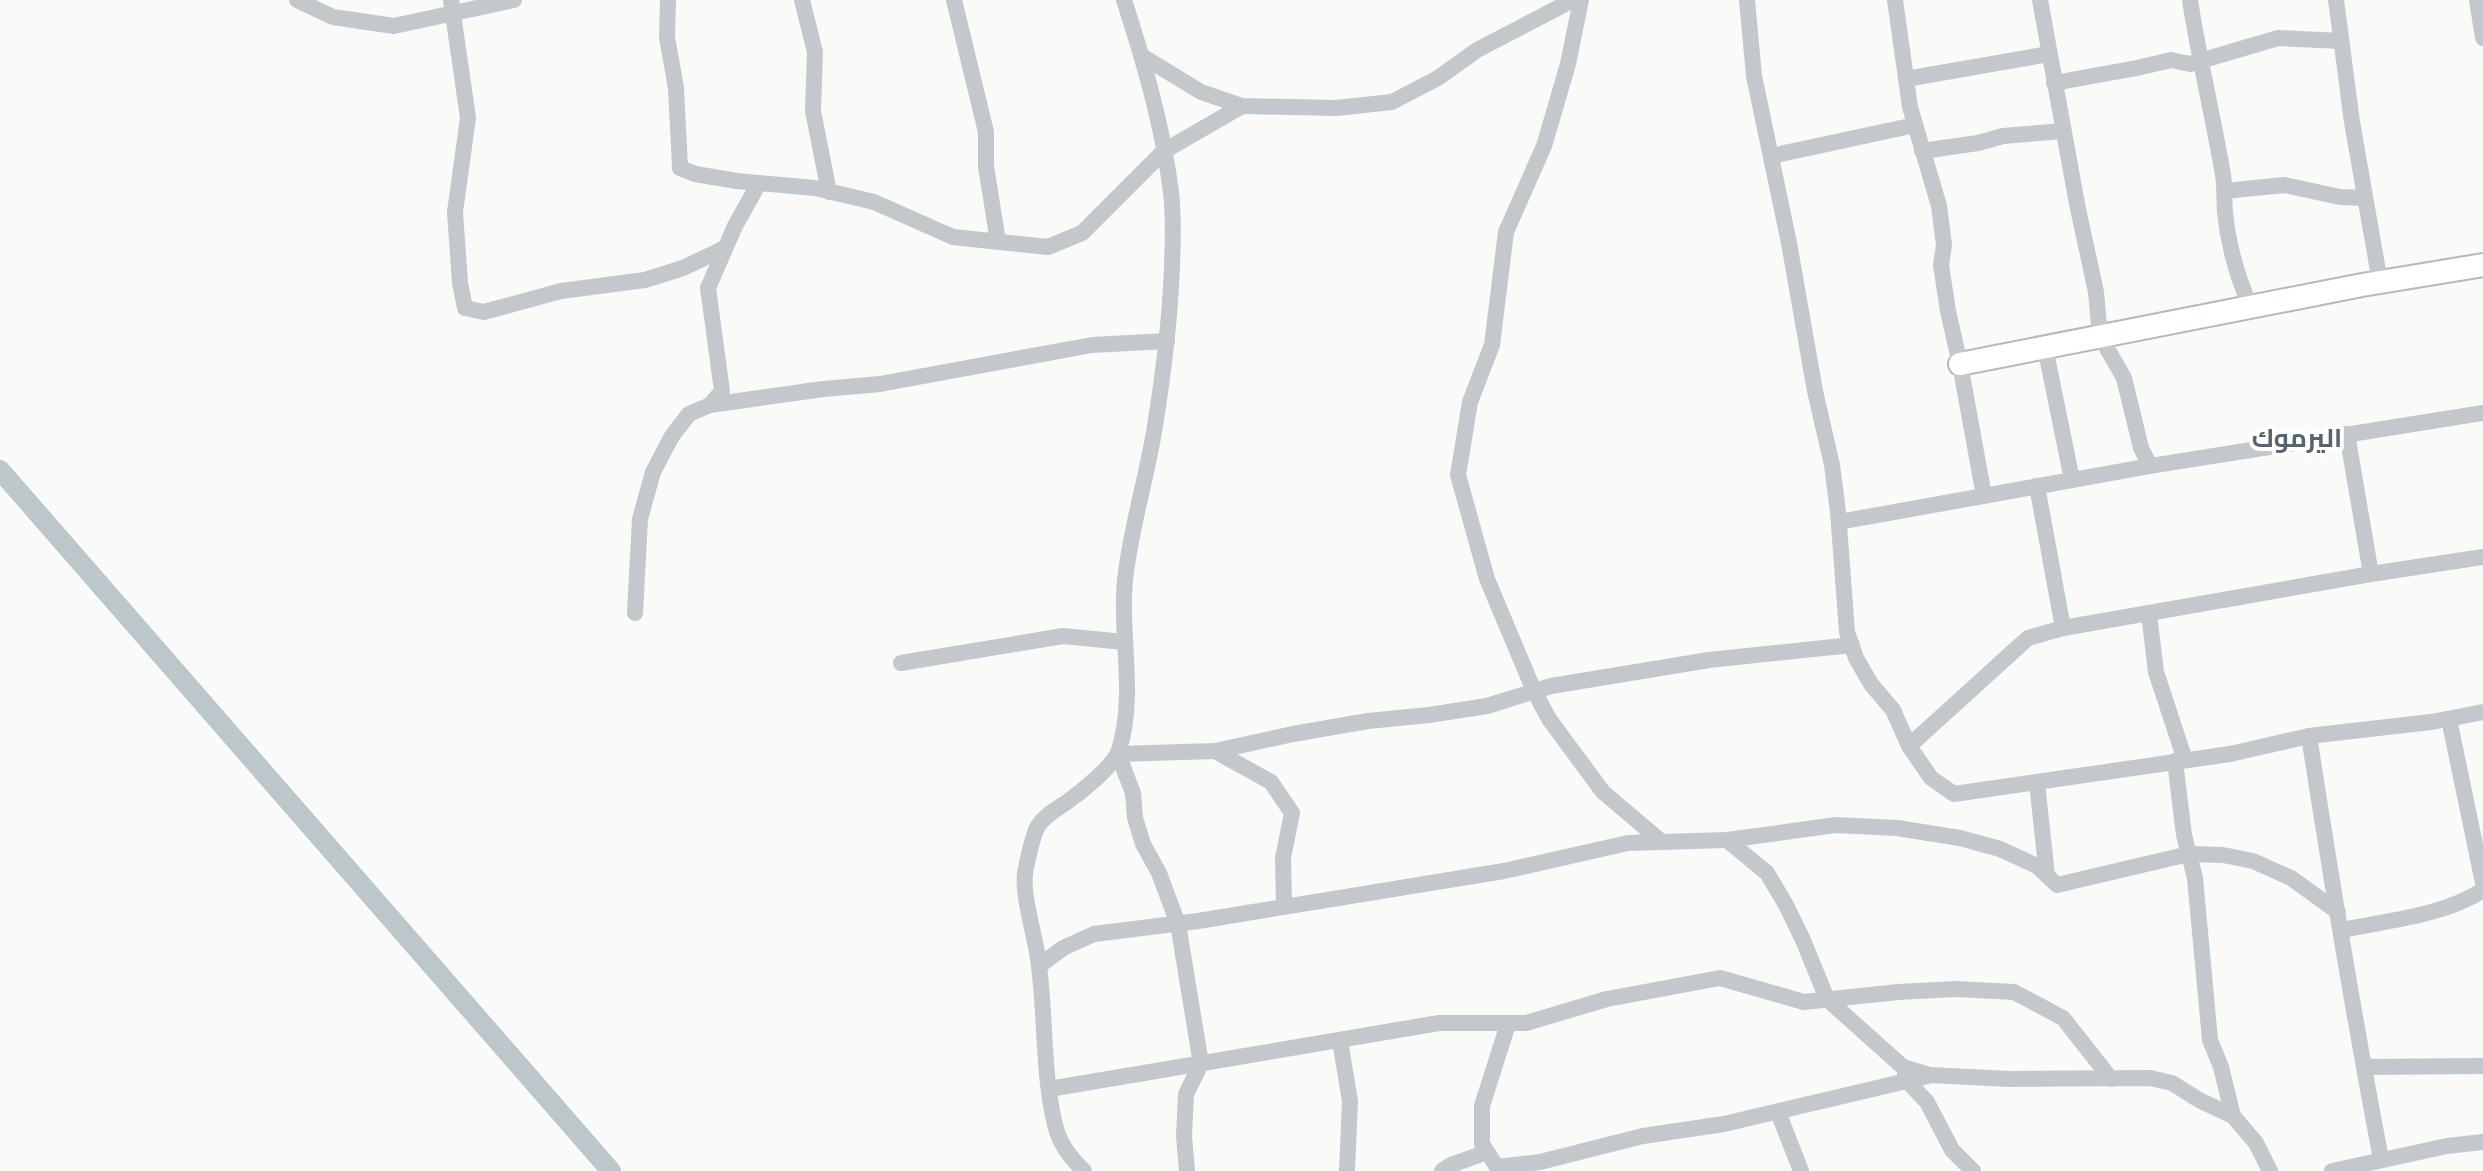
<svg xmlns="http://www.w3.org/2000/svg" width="2483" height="1171" viewBox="0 0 2483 1171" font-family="Montserrat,Cairo,sans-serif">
  <rect width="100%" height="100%" fill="#fafaf8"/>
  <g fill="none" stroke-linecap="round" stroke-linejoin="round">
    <polyline stroke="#bbc7cb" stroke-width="20" points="0,470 611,1171"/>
    <g stroke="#b3babf" stroke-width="26">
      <polyline id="secondary" points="1960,364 2362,285 2483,265"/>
    </g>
    <g stroke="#c3c8cc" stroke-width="16">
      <polyline points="297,0 333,17 394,26 514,0"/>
      <polyline points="451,0 468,118 455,212 460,283 465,308 484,312 561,291 645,280 683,268 725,248"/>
      <polyline points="668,0 667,37 676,88 680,168 695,174 737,181 815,188 874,202 953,237 1048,247 1082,233 1164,151 1242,106"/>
      <polyline points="802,0 815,52 813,111 829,192"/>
      <polyline points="954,0 986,132 986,166 998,242"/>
      <polyline points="1581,0 1568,64 1544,146 1506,232 1492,345 1470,402 1458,475 1487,579 1534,691 1549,719 1603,792 1662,842"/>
      <polyline points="1747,0 1754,76 1789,243 1815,391 1832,465 1838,512 1847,632 1856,658 1871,684 1893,710 1909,746 1931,778 1954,794 2230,754 2309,736 2431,722 2483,712"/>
      <polyline points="1895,0 1910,107 1939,206 1944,245 1941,265 1948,311 1960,364 1984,496"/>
      <polyline points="2040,0 2077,204 2096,292 2100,336 2124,378 2141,448 2150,466"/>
      <path d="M 2190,0 C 2199,59 2213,116 2223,175 C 2225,187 2224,199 2225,212 C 2228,244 2237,276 2250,306"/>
      <polyline points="2336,0 2352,122 2380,282"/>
      <polyline points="2477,0 2483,38"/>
      <polyline points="1142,56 1201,92 1242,106 1336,108 1392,102 1438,78 1477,50 1573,0"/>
      <polyline points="1906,79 2049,54"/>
      <polyline points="2054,83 2137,68 2171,60 2190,64 2278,38 2341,41"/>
      <polyline points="1922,151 1978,143 2003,136 2063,131"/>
      <polyline points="1771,156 1915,125"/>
      <polyline points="2225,191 2284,185 2340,197 2364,198"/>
      <polyline points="2045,347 2072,480"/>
      <polyline points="710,405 823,389 880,384 1092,345 1167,341"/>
      <polyline points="2347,434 2371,574"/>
      <polyline points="2037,486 2063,628"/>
      <polyline points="1839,522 2150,466 2483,413"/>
      <polyline points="635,613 640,519 653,472 672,436 689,414 710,405 722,391 708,288 735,226 759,183"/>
      <polyline points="2149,614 2156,672 2185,760"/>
      <polyline points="901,663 1063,636 1124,642"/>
      <polyline points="2449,719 2483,883"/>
      <path d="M 2309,736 C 2331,878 2354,1018 2381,1159"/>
      <polyline points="1909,746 2028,638 2063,628 2371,574 2483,557"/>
      <polyline points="1215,751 1271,782 1292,813 1283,858 1284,907"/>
      <polyline points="1118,754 1215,751 1293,734 1368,721 1429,715 1487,706 1551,686 1709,660 1852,645"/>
      <polyline points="1118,754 1133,793 1135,818 1143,844 1159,873 1178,924 1201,1064 1186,1094 1184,1136 1187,1171"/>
      <polyline points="2175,761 2184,835 2195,878 2210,1040 2221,1067 2233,1116"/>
      <polyline points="2037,783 2047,875"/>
      <polyline points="1727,840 1767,873 1786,905 1803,940 1827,999 1903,1067 1929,1075 2011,1079 2150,1078 2172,1083 2199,1100 2233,1116 2256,1143 2270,1171"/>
      <path d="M 2342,930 C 2389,920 2443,916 2483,890"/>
      <polyline points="1039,966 1063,948 1094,934 1198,921 1504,871 1628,843 1727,840 1836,825 1897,828 1960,838 2000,849 2037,866 2057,885 2189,854 2223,855 2253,861 2291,878 2338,912"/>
      <polyline points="1508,1024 1482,1106 1482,1144 1497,1167 1540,1162 1643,1136 1724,1124 1928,1076"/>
      <polyline points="1340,1041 1350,1101 1347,1171"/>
      <polyline points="2364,1067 2483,1066"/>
      <polyline points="1905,1075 1907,1081 1927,1102 1952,1150 1973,1171"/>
      <polyline points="1049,1089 1439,1023 1526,1023 1607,999 1720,978 1804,1002 1898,992 1956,989 2014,992 2063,1018 2111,1079"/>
      <polyline points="1778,1112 1801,1171"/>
      <path d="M 1084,1171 C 1070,1157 1060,1145 1055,1125 C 1042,1071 1046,1013 1038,959 C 1035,934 1022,897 1025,873 C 1027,862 1033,834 1038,826 C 1045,815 1057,809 1067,802 C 1081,792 1114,766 1119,750 C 1137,692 1118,631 1126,572 C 1132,525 1146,479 1154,432 C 1163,377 1170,322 1172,266 C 1173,242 1174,216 1171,192 C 1163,127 1144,62 1124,0"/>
      <polyline points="1442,1171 1451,1165 1487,1152"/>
      <polyline points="2332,1171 2447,1146 2483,1142"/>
    </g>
    <use href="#secondary" stroke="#fff" stroke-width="22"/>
  </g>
  <g text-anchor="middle" stroke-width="8" stroke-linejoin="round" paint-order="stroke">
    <g font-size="26" font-weight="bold" fill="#57646e" stroke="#fff">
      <text x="2297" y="447">اليرموك</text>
    </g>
  </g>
</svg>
